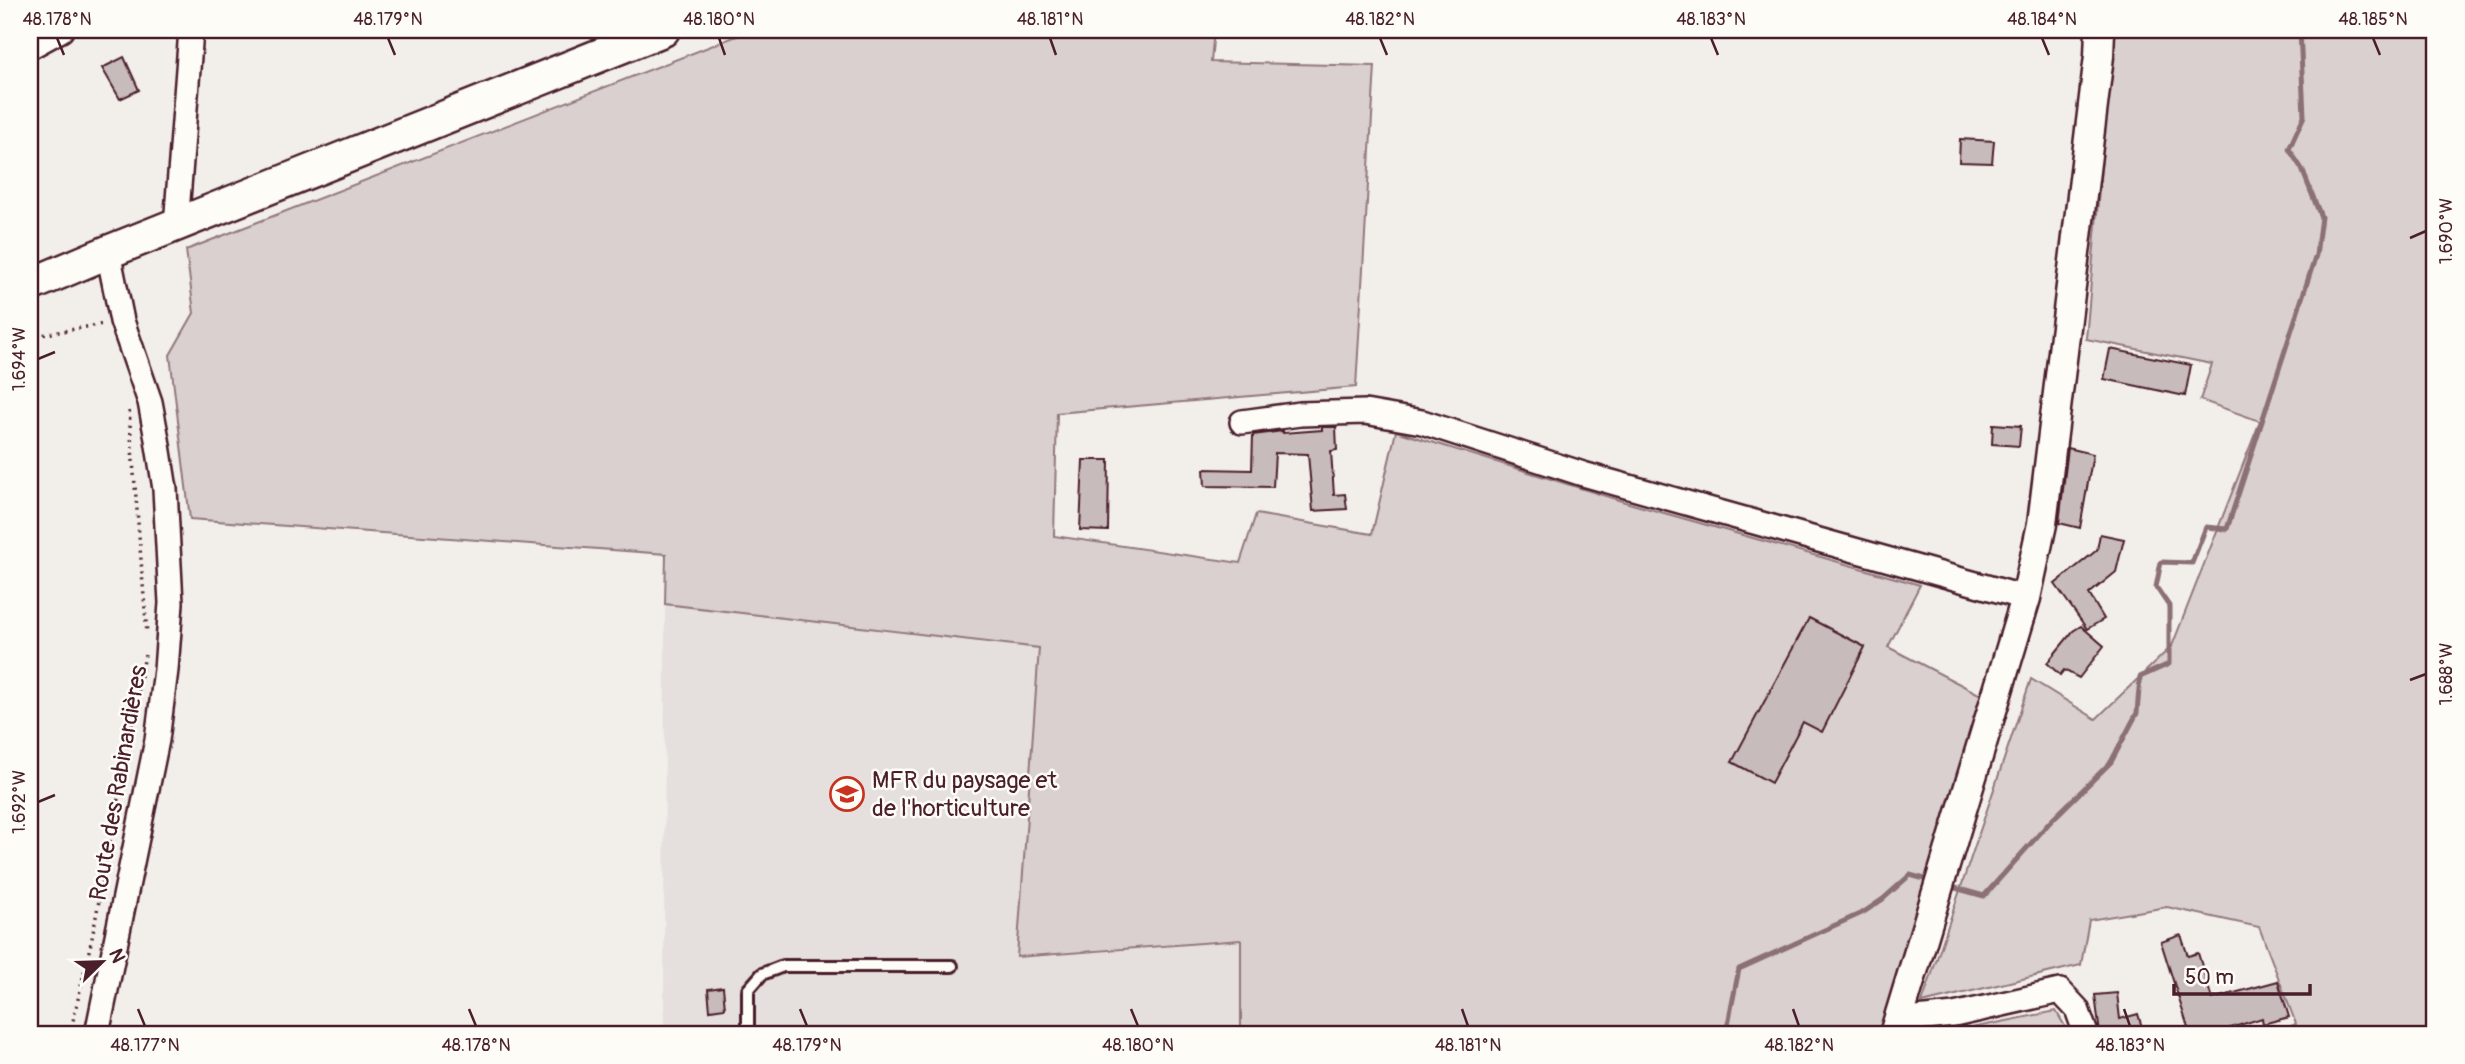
<svg xmlns="http://www.w3.org/2000/svg" width="2465" height="1064" viewBox="0 0 2465 1064" font-family="Pangolin,sans-serif">
  <rect width="100%" height="100%" fill="#f2efeb"/>
  <filter id="ink" filterUnits="userSpaceOnUse"><feTurbulence type="fractalNoise" baseFrequency=".0143" numOctaves="2"/><feDisplacementMap in="SourceGraphic" scale="14" xChannelSelector="R" yChannelSelector="G"/><feConvolveMatrix kernelMatrix="1 2 1 2 8 2 1 2 1" color-interpolation-filters="sRGB"/></filter>
  <g filter="url(#ink)">
    <polygon fill="#e5dfdd" points="665,604 1040,648 1017,956 1241,940 1241,1034 664,1034"/>
    <g fill="#d9d0cf" stroke="#92787d" stroke-width="2">
      <polygon points="752,30 1214,30 1211,62 1375,66 1356,387 1057,413 1054,536 1240,563 1256,514 1372,534 1396,431 1625,502 1920,585 1888,647 1981,695 1881,1034 1241,1034 1241,940 1017,957 1039,648 665,604 666,554 190,519 170,355 194,313 186,250"/>
      <polygon points="2113,30 2435,30 2435,1034 2273,1034 2296,1024 2259,927 2167,907 2089,920 2081,965 1922,1003 2031,679 2096,719 2172,646 2260,421 2200,400 2212,364 2086,339"/>
      <polygon points="2056,1011 2066,1028 2051,1034 1942,1034"/>
    </g>
    <g fill="none" stroke-linecap="round" stroke-linejoin="round">
      <g stroke="#8b6f75" stroke-width="5">
        <polyline points="1948,886 1984,896 2050,822 2111,762 2137,713 2140,677 2169,664 2169,606 2156,587 2161,562 2192,563 2206,527 2227,529 2316,255 2321,217 2302,169 2289,149 2304,116 2300,30"/>
        <polyline points="1726,1034 1739,969 1864,912 1883,899 1910,875 1932,881"/>
      </g>
    </g>
    <g fill="#c8bbbb" stroke="#4a1f2b" stroke-width="2">
      <polygon points="124,57 139,90 120,99 102,68"/>
      <polygon points="1960,139 1994,141 1992,163 1959,162"/>
      <polygon points="2110,349 2191,365 2185,396 2104,379"/>
      <polygon points="1993,424 2021,426 2019,446 1992,444"/>
      <polygon points="1322,427 1336,427 1337,450 1331,451 1334,495 1345,494 1347,509 1313,511 1308,454 1275,453 1273,487 1205,486 1204,469 1252,470 1253,435 1283,431 1283,433 1322,430"/>
      <polygon points="2068,448 2093,454 2080,528 2059,523"/>
      <polygon points="1083,460 1109,460 1108,531 1080,530"/>
      <polygon points="2100,534 2124,539 2116,572 2089,594 2104,619 2087,629 2055,584 2097,550"/>
      <polygon points="1809,618 1865,647 1822,732 1803,722 1771,783 1732,762"/>
      <polygon points="2081,626 2104,646 2079,678 2064,670 2060,675 2047,663 2073,631"/>
      <polygon points="2181,935 2188,956 2198,953 2212,999 2278,981 2289,1017 2263,1024 2262,1018 2212,1034 2190,1034 2161,942"/>
      <polygon points="723,987 725,1008 710,1010 708,989"/>
      <polygon points="2117,993 2120,1019 2138,1014 2144,1034 2100,1034 2095,995"/>
    </g>
    <g fill="none" stroke-linecap="round" stroke-linejoin="round">
      <g stroke="#4a1f2b" stroke-width="16">
        <polyline id="service" points="748,1034 748,990 762,974 783,966 952,966"/>
      </g>
      <g stroke="#4a1f2b" stroke-width="28">
        <g id="minor">
          <polyline points="30,47 61,30"/>
          <polyline points="178,223 177,213 191,30"/>
          <polyline points="1242,422 1300,414 1365,412 1422,422 1583,474 2026,598"/>
          <polyline points="1898,1021 1954,1015 2060,991 2077,1009 2086,1034"/>
          <polyline points="97,1034 157,740 166,670 171,603 165,489 157,439 150,402 122,321 108,252"/>
        </g>
      </g>
      <g stroke="#4a1f2b" stroke-width="33">
        <polyline id="tertiary" points="1894,1034 2026,598 2042,524 2099,56 2100,30"/>
      </g>
      <g stroke="#4a1f2b" stroke-width="37">
        <polyline id="secondary" points="30,285 108,252 663,30"/>
      </g>
      <g stroke="#4a1f2b" stroke-width="3.5" stroke-dasharray="2 5" stroke-linecap="butt">
        <polyline points="30,337 103,324"/>
        <polyline points="129,411 147,634"/>
        <polyline points="70,1034 92,938 145,655"/>
      </g>
      <use href="#service" stroke="#fdfcf7" stroke-width="10"/>
      <use href="#minor" stroke="#fdfcf7" stroke-width="23"/>
      <use href="#tertiary" stroke="#fdfcf7" stroke-width="28"/>
      <use href="#secondary" stroke="#fdfcf7" stroke-width="32"/>
    </g>
  </g>
  <path fill="none" stroke="#4a1f2b" stroke-width="2.5" d="M 57,38 L 64,55M 388,38 L 395,55M 719,38 L 725,55M 1050,38 L 1056,55M 1380,38 L 1387,55M 1711,38 L 1718,55M 2042,38 L 2049,55M 2373,38 L 2380,55M 2410,238 L 2426,231M 38,359 L 55,352M 2410,680 L 2426,674M 38,802 L 55,795M 138,1009 L 145,1026M 469,1009 L 476,1026M 800,1009 L 807,1026M 1131,1009 L 1138,1026M 1462,1009 L 1468,1026M 1793,1009 L 1799,1026M 2124,1009 L 2130,1026"/>
  <defs>
    <g id="school-ring" transform="scale(1.75)"><circle r="9.5" fill="#fdfcf7" stroke="#c8321e" stroke-width="1.5"/><path d="M0-5L7-2L0 1L-7-2ZM-4 1L0 2.5L4 1V4Q0 6-4 4Z" fill="#c8321e"/></g>
  </defs>
  <g fill-rule="evenodd">
    <use href="#school-ring" x="847" y="794"/>
  </g>
  <g text-anchor="middle" stroke-width="5" stroke-linejoin="round" paint-order="stroke">
    <g font-size="24" fill="#4a1f2b" stroke="#fdfcf7" text-anchor="start">
      <text x="872" y="788">MFR du paysage et<tspan x="872" dy="28">de l'horticulture</tspan></text>
    </g>
    <g font-size="24" fill="#4a1f2b" stroke="#fdfcf7">
      <text transform="translate(118 783) rotate(-80)" y="8">Route des Rabinardières</text>
    </g>
  </g>
  <rect width="2465" height="1064" fill="none" stroke="#fdfcf7" stroke-width="77"/>
  <g transform="translate(102 962) rotate(67)" stroke="#fdfcf7" stroke-width="5" paint-order="stroke">
  <path d="M0-5L12 26L0 18L-12 26Z" fill="#4a1f2b"/>
  <text y="-10" font-size="19" font-weight="bold" text-anchor="middle" fill="#4a1f2b">N</text>
  </g>
  <path d="M2174 984v10h136v-10" fill="none" stroke="#4a1f2b" stroke-width="3.5"/>
  <text x="2185" y="984" font-size="21" fill="#4a1f2b" stroke="#fdfcf7" stroke-width="5" paint-order="stroke">50 m</text>
  <rect x="38" y="38" width="2388" height="988" fill="none" stroke="#4a1f2b" stroke-width="2.5"/>
  <g font-size="18" text-anchor="middle" fill="#4a1f2b">
    <text x="57" y="25">48.178°N</text>
    <text x="388" y="25">48.179°N</text>
    <text x="719" y="25">48.180°N</text>
    <text x="1050" y="25">48.181°N</text>
    <text x="1380" y="25">48.182°N</text>
    <text x="1711" y="25">48.183°N</text>
    <text x="2042" y="25">48.184°N</text>
    <text x="2373" y="25">48.185°N</text>
    <text transform="translate(2446 231) rotate(-90)" y="6">1.690°W</text>
    <text transform="translate(19 359) rotate(-90)" y="6">1.694°W</text>
    <text transform="translate(2446 674) rotate(-90)" y="6">1.688°W</text>
    <text transform="translate(19 802) rotate(-90)" y="6">1.692°W</text>
    <text x="145" y="1051">48.177°N</text>
    <text x="476" y="1051">48.178°N</text>
    <text x="807" y="1051">48.179°N</text>
    <text x="1138" y="1051">48.180°N</text>
    <text x="1468" y="1051">48.181°N</text>
    <text x="1799" y="1051">48.182°N</text>
    <text x="2130" y="1051">48.183°N</text>
  </g>
</svg>
